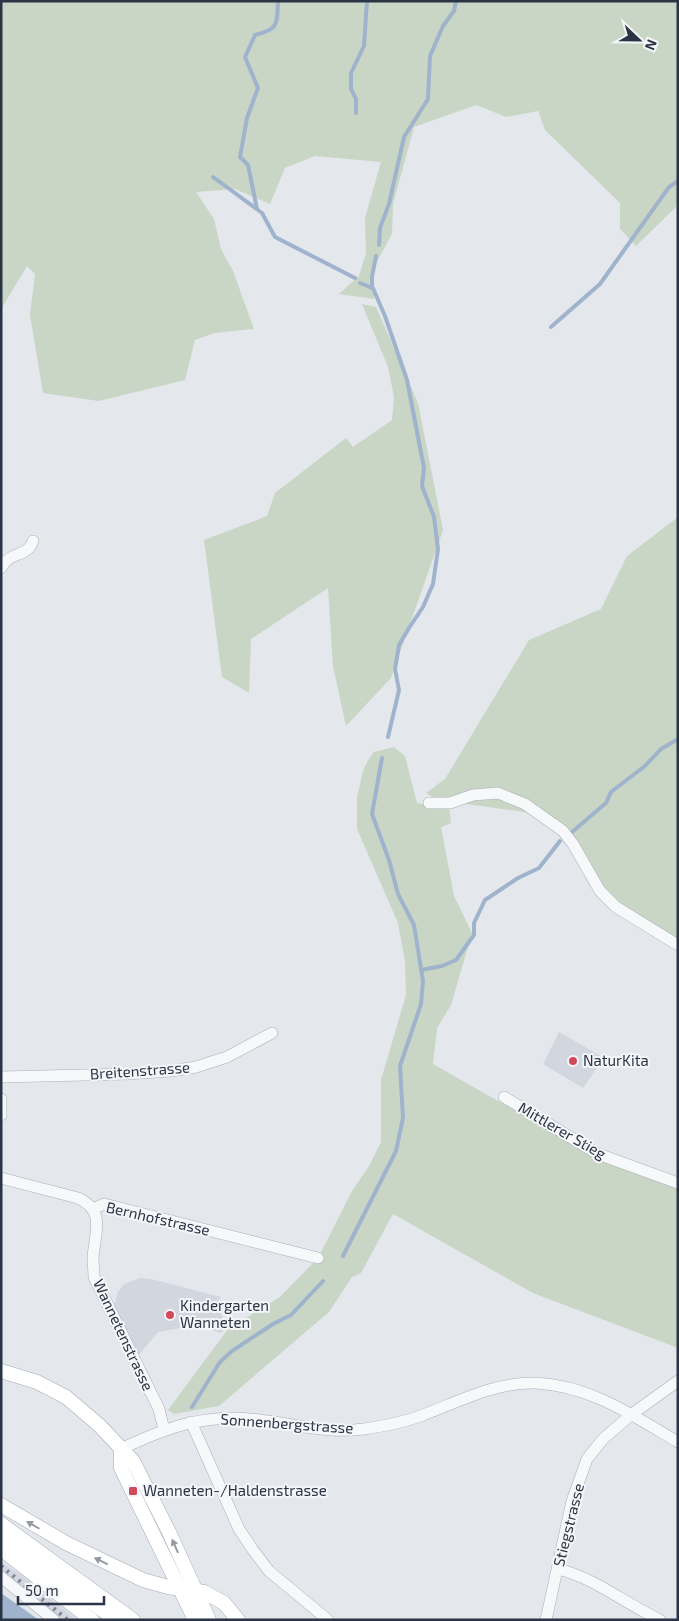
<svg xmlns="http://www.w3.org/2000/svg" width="679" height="1621" viewBox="0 0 679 1621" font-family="'Exo 2',sans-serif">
  <rect width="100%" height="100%" fill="#e4e7ec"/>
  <g fill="#d2d6de">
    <polygon points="559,1032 604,1058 583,1088 543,1064"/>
    <polygon points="140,1278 151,1279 221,1297 216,1304 227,1326 221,1333 197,1325 158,1332 137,1357 114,1305 118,1292 124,1284"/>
    <polygon points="1,1562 21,1575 77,1620 61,1620 1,1572"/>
  </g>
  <g fill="#c9d6c5">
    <polygon points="1,1 678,1 678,205 636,246 620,229 620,203 545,130 538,111 506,117 476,105 414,127 393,204 392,234 373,269 374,299 339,294 359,276 366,253 365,218 381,162 315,156 285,168 270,204 235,189 196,192 214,219 221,249 233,271 254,329 214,333 195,340 185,380 99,401 43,393 30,315 35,274 27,266 1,309"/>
    <polygon points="362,304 376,307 418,403 443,530 391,678 346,726 333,666 328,588 251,639 249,693 222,677 204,540 267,516 275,493 346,438 353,447 392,420 394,397 388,367"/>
    <polygon points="678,517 678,940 609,897 566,828 524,812 437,800 426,793 445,779 529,640 601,609 627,556"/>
    <polygon points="394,747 405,756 417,803 432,806 449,807 451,823 441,827 454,896 472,933 451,1005 437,1028 433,1064 598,1158 678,1187 678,1348 533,1293 393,1214 361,1273 352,1277 329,1312 219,1406 174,1414 168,1410 228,1329 280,1297 318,1258 352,1191 369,1166 381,1142 381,1080 406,995 405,962 398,923 357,829 357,798 363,771 368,760 374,752"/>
  </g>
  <polygon fill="#9fb4cc" points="1,1593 39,1620 1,1620"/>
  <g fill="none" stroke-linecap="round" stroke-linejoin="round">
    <g stroke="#9fb4cc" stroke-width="4">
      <polyline points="356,113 356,99 351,89 351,73 364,46 367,1"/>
      <polyline points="213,177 262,213 275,237 355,278"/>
      <path d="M 257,209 L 248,165 L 240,157 L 247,118 L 258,88 L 245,57 L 255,35 C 279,29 277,24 278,1"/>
      <polyline points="379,245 380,228 389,204 404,137 428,99 430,56 443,26 454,11 456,1"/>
      <polyline points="376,256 372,277 372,286 385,316 407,380 424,468 422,486 434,517 438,549 433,584 423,607 409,628 399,645 395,669 399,690 388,737"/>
      <polyline points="360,283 372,288"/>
      <polyline points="551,327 600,284 669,187 678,181"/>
      <polyline points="572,832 606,803 611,792 645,766 661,749 678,739"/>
      <polyline points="421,970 442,966 456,960 474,935 474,923 485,900 518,878 539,868 560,841"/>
      <polyline points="343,1256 396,1151 403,1118 400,1066 421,1004 423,981 414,925 398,894 389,860 372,814 382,758"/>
      <polyline points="192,1407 220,1362 232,1351 273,1324 291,1315 323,1281"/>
    </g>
    <g stroke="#a9aeb7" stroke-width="12">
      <g id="minor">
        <path d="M 1,568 C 9,553 20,557 29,548 C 31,546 32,544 33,541"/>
        <polyline points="429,803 450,803 473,795 498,793 525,804 563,831 573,844 600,891 616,907 678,945"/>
        <polyline points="1,1077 127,1074 171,1071 196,1067 227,1057 272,1033"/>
        <polyline points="504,1097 598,1154 678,1183"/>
        <polyline points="1,1099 1,1115"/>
        <path d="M 1,1178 L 78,1198 C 106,1211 95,1232 93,1257 C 93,1264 94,1271 94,1277 L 159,1409 L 164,1430"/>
        <polyline points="93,1209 104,1204 318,1258"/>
        <polyline points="191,1422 239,1529 253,1550 269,1571 328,1620"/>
        <path d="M 121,1449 C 167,1427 206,1413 259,1420 C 293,1424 330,1434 364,1429 C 384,1426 405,1422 423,1415 C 460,1401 495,1382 536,1383 C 591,1386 632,1415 678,1442"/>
        <path d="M 558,1569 C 595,1578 626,1604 660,1620"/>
        <polyline points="1,1577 54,1620"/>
        <polyline points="546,1620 572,1501 587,1459 603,1439 632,1414 678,1381"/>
      </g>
    </g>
    <g stroke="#a3abb8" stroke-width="15">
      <g id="major">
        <polyline points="1,1371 37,1382 66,1397 99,1425 133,1461 169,1532 209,1620"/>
        <polyline points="121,1449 121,1468 195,1620"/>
        <polyline points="1,1505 66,1543 143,1580 168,1587 204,1592 224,1603 238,1620"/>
        <polyline points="1,1524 133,1620"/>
        <polyline points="1,1536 116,1620"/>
        <polyline points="1,1549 92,1620"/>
      </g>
    </g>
    <use href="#minor" stroke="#f7f8fa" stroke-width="11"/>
    <use href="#major" stroke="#fff" stroke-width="14"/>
    <polyline stroke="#7d8696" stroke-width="4" stroke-dasharray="2.5 5" stroke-linecap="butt" points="1,1566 68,1620"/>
  </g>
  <defs><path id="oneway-solid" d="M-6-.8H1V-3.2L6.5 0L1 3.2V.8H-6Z" transform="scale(1.25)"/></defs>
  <g fill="#959aa2">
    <use href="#oneway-solid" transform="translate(33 1525) rotate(-150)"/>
    <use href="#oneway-solid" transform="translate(175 1546) rotate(-114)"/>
    <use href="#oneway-solid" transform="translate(101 1561) rotate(-154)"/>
  </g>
  <g fill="#d1495b" stroke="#f4f6f9" stroke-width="2">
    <circle cx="573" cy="1061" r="5"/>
    <circle cx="170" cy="1315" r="5"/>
    <rect x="128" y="1486" width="10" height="10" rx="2.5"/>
  </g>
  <g text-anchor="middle" stroke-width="4" stroke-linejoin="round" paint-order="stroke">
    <g font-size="15" fill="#2b3445" stroke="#f4f6f9" text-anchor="start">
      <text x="583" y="1066">NaturKita</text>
      <text x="180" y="1311">Kindergarten<tspan x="180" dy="17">Wanneten</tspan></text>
      <text x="143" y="1496">Wanneten-/Haldenstrasse</text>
    </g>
    <g font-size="15" fill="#2b3445" stroke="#f4f6f9">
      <text transform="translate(140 1071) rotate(-4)" y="5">Breitenstrasse</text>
      <text transform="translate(562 1131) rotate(30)" y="5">Mittlerer Stieg</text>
      <text transform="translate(158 1219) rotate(13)" y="5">Bernhofstrasse</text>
      <text transform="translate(123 1335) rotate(65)" y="5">Wannetenstrasse</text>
      <text transform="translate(287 1424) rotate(4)" y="5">Sonnenbergstrasse</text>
      <text transform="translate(569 1525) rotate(-76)" y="5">Stiegstrasse</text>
    </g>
  </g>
  <rect width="679" height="1621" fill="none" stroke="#2b3445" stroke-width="5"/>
  <g transform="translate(639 40) rotate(112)" stroke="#f4f6f9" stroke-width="4" paint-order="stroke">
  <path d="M0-4L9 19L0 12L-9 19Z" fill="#2b3445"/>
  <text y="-8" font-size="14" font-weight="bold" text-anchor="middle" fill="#2b3445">N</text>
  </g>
  <path d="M18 1596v8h86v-8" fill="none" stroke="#2b3445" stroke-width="2.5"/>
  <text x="25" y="1596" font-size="15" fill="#2b3445" stroke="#f4f6f9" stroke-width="4" paint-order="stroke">50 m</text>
</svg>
